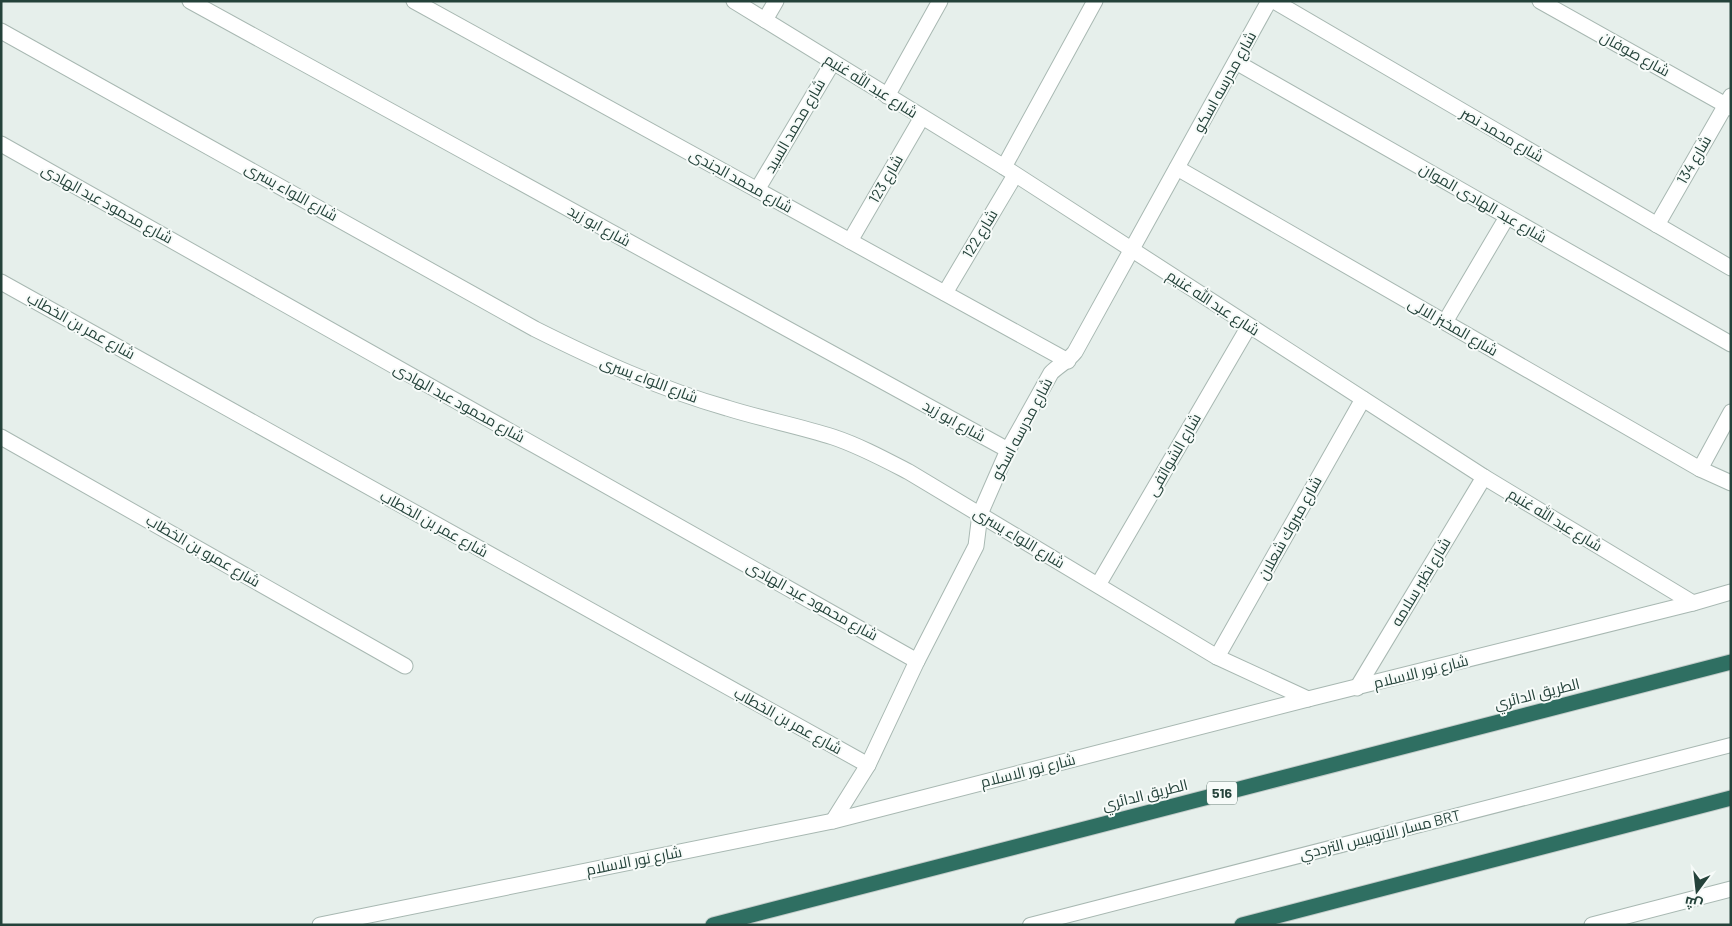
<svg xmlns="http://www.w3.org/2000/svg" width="1732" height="926" viewBox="0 0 1732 926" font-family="Barlow,Cairo,sans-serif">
  <rect width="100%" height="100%" fill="#e6efeb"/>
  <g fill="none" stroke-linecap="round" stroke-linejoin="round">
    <g stroke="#a8b8b2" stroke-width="16">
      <polyline id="service" points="1030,925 1731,745"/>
    </g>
    <g stroke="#a8b8b2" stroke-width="17">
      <g id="minor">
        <polyline points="190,1 1008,450"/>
        <polyline points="414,1 1068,361"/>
        <polyline points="734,1 1004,167 1484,477 1693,603"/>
        <polyline points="1274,1 1731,268"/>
        <polyline points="1540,1 1731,108"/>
        <polyline points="765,20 776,1"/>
        <path d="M 1,31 L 535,329 C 597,360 660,389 727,408 C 762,419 799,426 833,437 C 860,446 884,459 909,472 L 1217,657 L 1308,699"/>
        <polyline points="1236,62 1731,344"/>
        <polyline points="887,96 940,1"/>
        <polyline points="1,144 917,661"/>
        <polyline points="1004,167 1095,1"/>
        <polyline points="1177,168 1700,469 1731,483"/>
        <polyline points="757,190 833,62"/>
        <polyline points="1657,225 1731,96"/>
        <polyline points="850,241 922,117"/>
        <polyline points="1,282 868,765"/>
        <polyline points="945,293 1015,175"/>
        <polyline points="1445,322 1507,217"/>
        <polyline points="1,437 405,666"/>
        <polyline points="1700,469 1731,412"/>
        <polyline points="1098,585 1249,326"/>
        <polyline points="1217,657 1363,399"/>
        <polyline points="1357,688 1484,477"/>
        <path d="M 833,821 L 868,765 L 917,661 L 976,546 L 980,514 L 1008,450 L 1051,373 C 1059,365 1068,361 1075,352 L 1269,1"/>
        <polyline points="1592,925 1731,889"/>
      </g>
    </g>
    <g stroke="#a8b8b2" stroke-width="17">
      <polyline id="tertiary" points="320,925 833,821 1308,699 1693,603 1731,592"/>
    </g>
    <g stroke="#c2cac8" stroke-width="17">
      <g id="motorway">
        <polyline points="713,925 1731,662"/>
        <polyline points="1242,925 1731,798"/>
      </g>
    </g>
    <use href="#service" stroke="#fff" stroke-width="14"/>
    <use href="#minor" stroke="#fff" stroke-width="15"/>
    <use href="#tertiary" stroke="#fff" stroke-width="15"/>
    <use href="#motorway" stroke="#2f6f62" stroke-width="15"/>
  </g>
  <g text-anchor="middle" stroke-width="4" stroke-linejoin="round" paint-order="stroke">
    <rect fill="#f7fbf9" stroke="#637a73" stroke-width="1" x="1207" y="781.5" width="30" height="23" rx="4"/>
    <g font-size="14" font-weight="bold" fill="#24423a">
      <text x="1222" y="798">516</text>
    </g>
    <g font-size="15" fill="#24423a" stroke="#f7fbf9">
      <text transform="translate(1635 54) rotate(29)" y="5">شارع صوفان</text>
      <text transform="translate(1225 82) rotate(-61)" y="5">شارع مدرسه اسكو</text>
      <text transform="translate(871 86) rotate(32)" y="5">شارع عبد الله غنيم</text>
      <text transform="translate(795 126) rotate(-60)" y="5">شارع محمد السيد</text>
      <text transform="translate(1502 135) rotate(30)" y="5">شارع محمد نصر</text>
      <text transform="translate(1694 160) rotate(-60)" y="5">شارع 134</text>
      <text transform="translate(886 179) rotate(-60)" y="5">شارع 123</text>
      <text transform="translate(741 181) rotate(29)" y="5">شارع محمد الجندى</text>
      <text transform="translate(291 192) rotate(29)" y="5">شارع اللواء يسرى</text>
      <text transform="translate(1483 203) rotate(30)" y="5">شارع عبد الهادى الموان</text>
      <text transform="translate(107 204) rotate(29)" y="5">شارع محمود عبد الهادى</text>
      <text transform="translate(599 226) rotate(29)" y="5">شارع ابو زيد</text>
      <text transform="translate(980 234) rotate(-59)" y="5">شارع 122</text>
      <text transform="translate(1213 303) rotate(33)" y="5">شارع عبد الله غنيم</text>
      <text transform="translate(81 326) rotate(29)" y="5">شارع عمر بن الخطاب</text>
      <text transform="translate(1453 327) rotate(30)" y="5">شارع المخبز الالى</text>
      <text transform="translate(649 380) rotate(21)" y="5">شارع اللواء يسرى</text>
      <text transform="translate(459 403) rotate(29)" y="5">شارع محمود عبد الهادى</text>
      <text transform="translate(954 421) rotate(29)" y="5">شارع ابو زيد</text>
      <text transform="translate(1022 429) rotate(-62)" y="5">شارع مدرسه اسكو</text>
      <text transform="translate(1174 455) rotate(-60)" y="5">شارع الشواتفى</text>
      <text transform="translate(1555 520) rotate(31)" y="5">شارع عبد الله غنيم</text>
      <text transform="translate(434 524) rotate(29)" y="5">شارع عمر بن الخطاب</text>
      <text transform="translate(1290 528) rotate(-61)" y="5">شارع مبروك شعلان</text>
      <text transform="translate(1019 538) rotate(31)" y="5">شارع اللواء يسرى</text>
      <text transform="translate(203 551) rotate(30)" y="5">شارع عمرو بن الخطاب</text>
      <text transform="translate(1421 582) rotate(-59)" y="5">شارع نظير سلامه</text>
      <text transform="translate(812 601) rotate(29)" y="5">شارع محمود عبد الهادى</text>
      <text transform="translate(1421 672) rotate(-14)" y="5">شارع نور الاسلام</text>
      <text transform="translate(1537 694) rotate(-14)" y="5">الطريق الدائري</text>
      <text transform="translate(788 721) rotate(29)" y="5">شارع عمر بن الخطاب</text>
      <text transform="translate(1028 771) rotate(-14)" y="5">شارع نور الاسلام</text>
      <text transform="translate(1145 795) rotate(-14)" y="5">الطريق الدائري</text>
      <text transform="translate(1380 835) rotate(-14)" y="5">مسار الاتوبيس الترددي BRT</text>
      <text transform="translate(634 861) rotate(-11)" y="5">شارع نور الاسلام</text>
    </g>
  </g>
  <rect width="1732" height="926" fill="none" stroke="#24423a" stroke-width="5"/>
  <g transform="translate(1697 891) rotate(195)" stroke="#f7fbf9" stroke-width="4" paint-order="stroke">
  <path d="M0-4L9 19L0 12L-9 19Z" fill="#24423a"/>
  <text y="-8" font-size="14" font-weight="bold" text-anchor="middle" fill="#24423a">ش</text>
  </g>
</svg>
